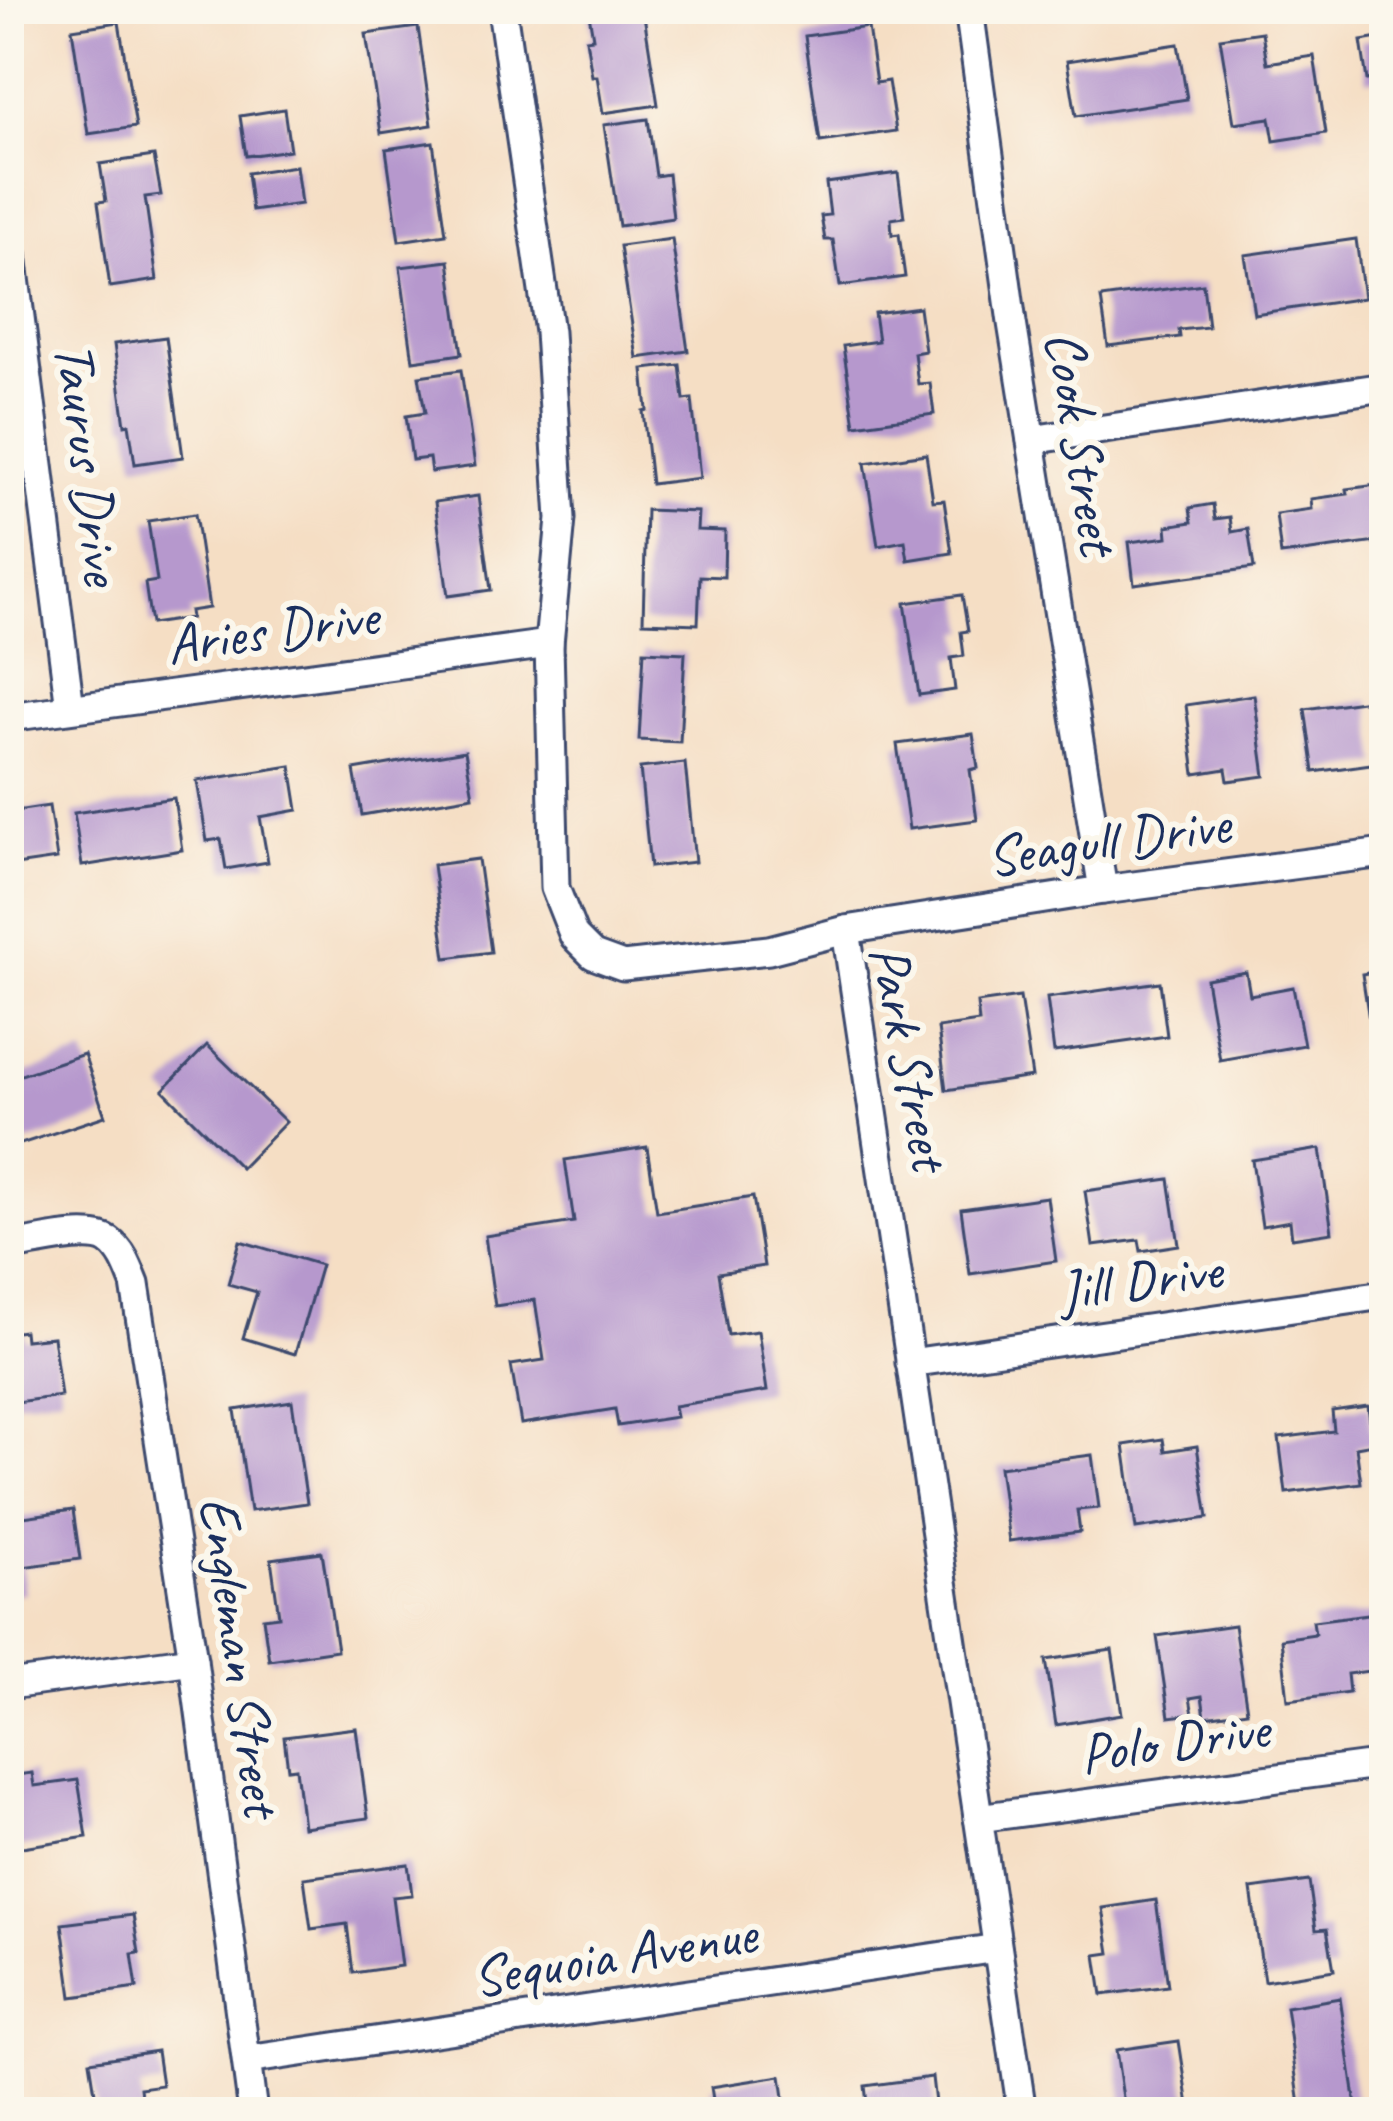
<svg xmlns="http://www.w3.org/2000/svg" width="1393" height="2121" viewBox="0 0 1393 2121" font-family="Caveat,sans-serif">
  <rect width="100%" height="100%" fill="#fbf7ec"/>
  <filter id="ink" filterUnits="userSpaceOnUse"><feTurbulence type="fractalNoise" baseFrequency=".00833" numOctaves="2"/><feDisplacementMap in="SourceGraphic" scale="24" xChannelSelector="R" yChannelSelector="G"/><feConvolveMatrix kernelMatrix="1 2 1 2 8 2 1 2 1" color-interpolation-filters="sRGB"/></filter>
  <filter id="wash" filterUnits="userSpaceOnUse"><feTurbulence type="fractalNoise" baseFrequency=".004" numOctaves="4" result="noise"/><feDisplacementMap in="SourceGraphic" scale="48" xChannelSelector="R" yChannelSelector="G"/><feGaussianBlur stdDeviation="2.7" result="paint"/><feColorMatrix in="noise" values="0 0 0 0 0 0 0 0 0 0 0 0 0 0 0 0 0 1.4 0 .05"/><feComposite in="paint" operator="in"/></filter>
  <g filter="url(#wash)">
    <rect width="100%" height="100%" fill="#f5dec4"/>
    <g id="blocks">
      <g fill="#b698cd">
        <polygon points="624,9 643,9 658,105 603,113 597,76 592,76 586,39 593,38 589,14"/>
        <polygon points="119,22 136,127 88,134 72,29"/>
        <polygon points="418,27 432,125 381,133 366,34"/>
        <polygon points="868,27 876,83 888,81 896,131 820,142 805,36"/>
        <polygon points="1262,32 1267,63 1314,56 1326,133 1274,141 1270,118 1234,123 1220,38"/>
        <polygon points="1384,37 1384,77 1367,80 1361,41"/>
        <polygon points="1178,44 1187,99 1076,116 1067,61"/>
        <polygon points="284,109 290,150 246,156 240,116"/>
        <polygon points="648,119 656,176 668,174 673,218 619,226 604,125"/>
        <polygon points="433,142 446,234 399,241 386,149"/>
        <polygon points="154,156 161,195 145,197 157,280 110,287 98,202 106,201 100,164"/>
        <polygon points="296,166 301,204 252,211 247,173"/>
        <polygon points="898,173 904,217 891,219 892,235 899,234 905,277 840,286 833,240 825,240 821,216 830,215 826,183"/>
        <polygon points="672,239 688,351 637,358 620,246"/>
        <polygon points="1356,239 1364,298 1254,314 1245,255"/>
        <polygon points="449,261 462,354 413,361 400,267"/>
        <polygon points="1203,284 1208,327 1179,330 1180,337 1108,346 1101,298"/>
        <polygon points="919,307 925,351 914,353 918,384 930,383 934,414 855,425 843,346 878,341 874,313"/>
        <polygon points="166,337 183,457 135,464 129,424 125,425 114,344"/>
        <polygon points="680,365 684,400 692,399 700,478 651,484 643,411 647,410 643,369"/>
        <polygon points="461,370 475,466 431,472 429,458 412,460 406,416 425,413 419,376"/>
        <polygon points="926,454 933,501 944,500 952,553 908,560 905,541 878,546 865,463"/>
        <polygon points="1384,484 1384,541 1281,555 1276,514 1312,509 1311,499 1348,494 1347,489"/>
        <polygon points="478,496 491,590 448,596 435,502"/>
        <polygon points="1213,504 1215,519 1230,517 1232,532 1248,529 1254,568 1134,584 1129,542 1168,537 1167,526 1192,522 1190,508"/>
        <polygon points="646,510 698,512 697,530 725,531 724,577 700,576 698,624 643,622"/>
        <polygon points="195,514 209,608 190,611 191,618 151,624 145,583 157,581 148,521"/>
        <polygon points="962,595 968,631 961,632 964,656 951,658 955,690 919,695 905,603"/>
        <polygon points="644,651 685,653 680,742 639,740"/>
        <polygon points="1254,695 1265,776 1228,781 1226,769 1195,774 1186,705"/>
        <polygon points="1369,700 1378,763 1314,772 1305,709"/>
        <polygon points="973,734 978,768 970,770 977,820 909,829 897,744"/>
        <polygon points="465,751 473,796 362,815 354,770"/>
        <polygon points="685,763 695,862 650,867 640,768"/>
        <polygon points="291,766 298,810 260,817 268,862 226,869 221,839 207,841 197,781"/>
        <polygon points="174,798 182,850 82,866 74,813"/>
        <polygon points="49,806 57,859 9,866 9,812"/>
        <polygon points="478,859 491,952 446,958 433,865"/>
        <polygon points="1384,970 1384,1024 1370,1026 1362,974"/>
        <polygon points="1246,972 1250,995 1293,987 1304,1045 1220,1060 1206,979"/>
        <polygon points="1160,982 1167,1036 1054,1052 1047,998"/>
        <polygon points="1020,997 1032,1077 946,1090 938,1028 979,1022 977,1003"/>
        <polygon points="207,1045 286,1122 241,1168 163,1090"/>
        <polygon points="84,1054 105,1116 9,1148 9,1079"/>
        <polygon points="647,1147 657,1212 753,1197 764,1266 718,1273 728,1335 758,1331 767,1391 674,1406 676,1417 618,1426 615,1409 521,1424 511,1365 544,1360 535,1300 495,1306 485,1236 574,1222 565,1160"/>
        <polygon points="1320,1149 1332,1232 1292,1238 1290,1221 1262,1226 1252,1160"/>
        <polygon points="1169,1179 1179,1245 1141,1251 1139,1240 1093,1246 1085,1191"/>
        <polygon points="1047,1197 1056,1261 970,1274 961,1209"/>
        <polygon points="240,1241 321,1265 295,1354 243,1338 257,1292 228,1284"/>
        <polygon points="24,1331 25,1340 53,1337 61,1396 9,1403 9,1333"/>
        <polygon points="292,1401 307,1503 250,1511 235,1410"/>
        <polygon points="1368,1406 1373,1444 1356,1447 1361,1483 1286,1493 1279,1438 1334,1431 1332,1411"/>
        <polygon points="1163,1439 1165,1451 1197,1446 1208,1518 1136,1529 1124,1445"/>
        <polygon points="1092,1455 1099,1508 1077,1510 1080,1532 1009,1541 999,1467"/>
        <polygon points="73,1510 80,1559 22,1567 25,1593 9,1595 9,1519"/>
        <polygon points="322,1552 337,1650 269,1660 263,1618 279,1616 271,1559"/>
        <polygon points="1384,1612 1384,1669 1347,1674 1349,1692 1288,1700 1281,1639 1315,1634 1313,1621"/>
        <polygon points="1234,1625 1247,1711 1205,1717 1202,1696 1190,1698 1193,1714 1169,1717 1157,1636"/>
        <polygon points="1112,1650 1122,1714 1056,1725 1046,1660"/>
        <polygon points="356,1728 368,1818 303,1827 296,1768 288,1769 284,1737"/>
        <polygon points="32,1773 34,1786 78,1780 87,1837 9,1849 9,1776"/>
        <polygon points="408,1864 412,1895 392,1897 401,1966 353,1973 347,1924 311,1929 304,1878"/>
        <polygon points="1309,1881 1316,1930 1327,1929 1334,1970 1264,1981 1251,1889"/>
        <polygon points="1156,1900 1168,1986 1102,1995 1096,1955 1110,1953 1103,1908"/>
        <polygon points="133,1915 139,1953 132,1954 137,1988 72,1997 62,1924"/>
        <polygon points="1340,1998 1357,2112 1301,2112 1286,2007"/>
        <polygon points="1179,2041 1190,2112 1125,2112 1116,2050"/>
        <polygon points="157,2051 162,2085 140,2088 143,2112 98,2112 90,2061"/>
        <polygon points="781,2076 786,2112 715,2112 711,2087"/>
        <polygon points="932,2077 936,2112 868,2112 865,2086"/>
        <polygon points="586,2105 587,2112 556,2112 556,2109"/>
      </g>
    </g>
  </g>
  <g filter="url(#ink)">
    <use href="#blocks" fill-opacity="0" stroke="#3c496d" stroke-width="3"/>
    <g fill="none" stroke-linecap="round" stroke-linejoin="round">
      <g stroke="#3c496d" stroke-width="33">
        <g id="minor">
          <polyline points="502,9 549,332 561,519 549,644 555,888 574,936 593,955 623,966 769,950 846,930 1103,890 1384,853"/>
          <polyline points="969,9 1012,323 1103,890"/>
          <polyline points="9,231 70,708"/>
          <polyline points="1031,440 1384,387"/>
          <polyline points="9,717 549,644"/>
          <polyline points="846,930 1022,2112"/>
          <path d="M 9,1247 C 32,1243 90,1228 109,1241 C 123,1251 129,1269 135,1284 L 193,1660 L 253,2112"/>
          <polyline points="910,1363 1384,1295"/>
          <polyline points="9,1685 193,1660"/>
          <polyline points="978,1818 1384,1764"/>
          <polyline points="247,2060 997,1948"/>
        </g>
      </g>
      <use href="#minor" stroke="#fff" stroke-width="27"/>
    </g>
  </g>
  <g text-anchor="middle" stroke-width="12" stroke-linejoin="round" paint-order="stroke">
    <g font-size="57" fill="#1b2f5e" stroke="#fbf7ec">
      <text transform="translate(1083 442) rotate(81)" y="20">Cook Street</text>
      <text transform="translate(90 463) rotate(83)" y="20">Taurus Drive</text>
      <text transform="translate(272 629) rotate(-8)" y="20">Aries Drive</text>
      <text transform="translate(1108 839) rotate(-8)" y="20">Seagull Drive</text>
      <text transform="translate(911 1057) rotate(79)" y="20">Park Street</text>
      <text transform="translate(1140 1279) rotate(-8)" y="20">Jill Drive</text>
      <text transform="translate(242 1656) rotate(82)" y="20">Engleman Street</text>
      <text transform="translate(1174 1740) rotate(-8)" y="20">Polo Drive</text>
      <text transform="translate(614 1954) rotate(-9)" y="20">Sequoia Avenue</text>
    </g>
  </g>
  <rect width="1393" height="2121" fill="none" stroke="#fbf7ec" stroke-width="48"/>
</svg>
